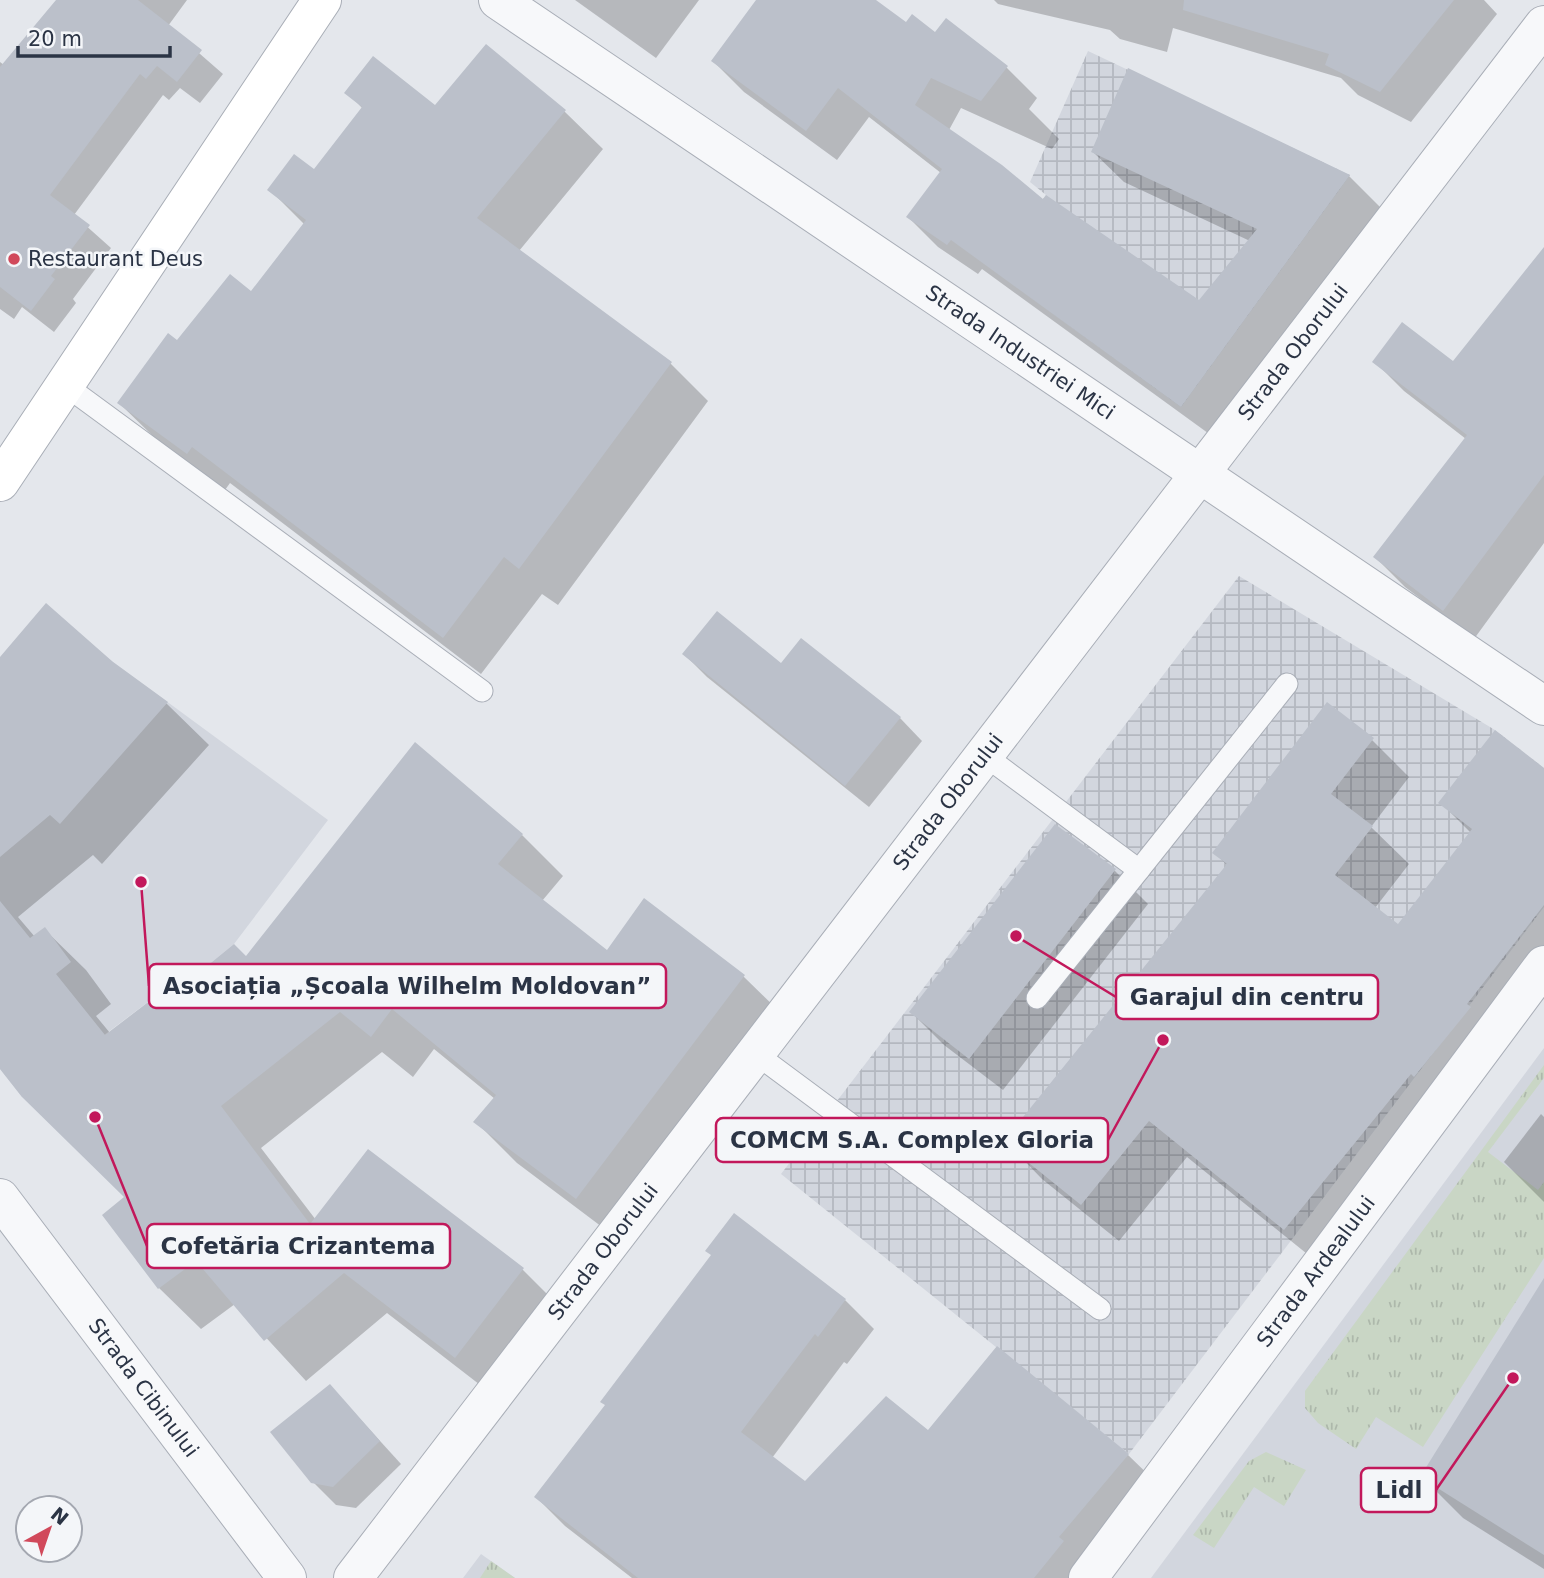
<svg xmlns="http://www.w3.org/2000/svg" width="1544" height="1578" viewBox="0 0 1544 1578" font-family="'DejaVu Sans',sans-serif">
  <defs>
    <pattern id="industrial-grid" width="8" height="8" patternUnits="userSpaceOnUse" patternTransform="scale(1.75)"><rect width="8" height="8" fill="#d2d6de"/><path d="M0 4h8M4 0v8" fill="none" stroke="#b4b8c0"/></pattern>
    <pattern id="grass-tufts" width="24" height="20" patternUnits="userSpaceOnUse" patternTransform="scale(1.75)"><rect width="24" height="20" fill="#c9d6c5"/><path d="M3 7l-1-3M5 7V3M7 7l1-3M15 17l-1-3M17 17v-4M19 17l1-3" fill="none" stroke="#adb8ab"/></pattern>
  </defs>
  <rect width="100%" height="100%" fill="#e4e7ec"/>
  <g fill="#d2d6de">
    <polygon points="90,645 328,820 234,944 191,979 185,974 22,1097 0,1069 0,748"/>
    <polygon points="1544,1048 1544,1578 1151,1578"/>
    <polygon points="481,1554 515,1578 463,1578"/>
  </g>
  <g fill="url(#industrial-grid)">
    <polygon points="1088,51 1350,175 1181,407 992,269 1046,195 1030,182"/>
    <polygon points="1239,576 1495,730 1544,768 1544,907 1129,1454 781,1174"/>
  </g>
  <g fill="url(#grass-tufts)">
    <polygon points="1544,1065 1544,1078 1488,1152 1538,1190 1544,1182 1544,1258 1423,1447 1376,1417 1356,1449 1318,1423 1305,1408 1305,1391"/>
    <polygon points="1266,1452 1306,1470 1284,1506 1254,1487 1214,1548 1193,1535 1249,1461"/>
    <polygon points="491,1561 515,1578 480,1578"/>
  </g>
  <g fill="#0003">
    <polygon points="58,0 187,0 168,26 223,74 200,103 180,88 169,100 163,95 74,215 111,248 73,299 76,303 54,332 22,307 14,319 0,309 0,62 4,65"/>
    <polygon points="575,0 699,0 656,58"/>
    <polygon points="759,0 873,0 906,24 952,48 956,28 1007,68 1037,98 1029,109 1059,139 1052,149 961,108 949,130 1043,201 1200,303 1250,241 1124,182 1093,152 1128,71 1349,176 1380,207 1212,436 982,269 978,274 938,247 908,217 941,173 869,117 837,160 744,92 713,61"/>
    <polygon points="994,0 1484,0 1497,14 1411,122 1358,95 1341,78 1173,28 1167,52 1120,39 1110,30 998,4"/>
    <polygon points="486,46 565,112 603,149 519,251 670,363 708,401 558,605 542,594 481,674 230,483 225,490 157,440 119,403 177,342 252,293 305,225 270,190 314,172 363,109 347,92 435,108"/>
    <polygon points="1544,250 1544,543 1474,639 1405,587 1375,557 1466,439 1404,391 1374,361 1453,363"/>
    <polygon points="684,654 782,666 900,718 922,741 869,807 707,677"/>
    <polygon points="0,660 112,663 167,704 209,745 102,864 93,855 18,917 35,937 44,929 86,970 111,1004 96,1016 110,1033 191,982 522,835 563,876 542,901 608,952 645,901 744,977 786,1018 618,1239 517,1163 476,1122 495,1099 434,1049 413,1077 382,1052 261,1148 316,1220 369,1151 523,1270 564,1311 497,1398 387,1313 306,1381 235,1304 201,1329 159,1288 127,1198 0,1066"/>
    <polygon points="1372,740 1409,777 1371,827 1409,864 1375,908 1399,926 1471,833 1441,803 1544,770 1544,989 1322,1266 1187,1157 1119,1241 1042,1179 1005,1141 1228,866 1214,852"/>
    <polygon points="1055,826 1115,871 1148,904 1003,1090 944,1045 911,1012"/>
    <polygon points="1541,1114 1544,1117 1544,1202 1504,1162"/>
    <polygon points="1544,1282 1544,1569 1463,1518 1422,1477"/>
    <polygon points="845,1300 874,1329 847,1364 844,1362 772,1458 806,1484 928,1433 1128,1455 1157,1483 1085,1578 632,1578 565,1526 536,1497"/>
    <polygon points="330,1386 401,1464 356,1508 336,1505 313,1482"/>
  </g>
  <g fill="#bbc0ca">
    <polygon points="56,0 138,0 202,50 177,82 157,66 146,79 140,74 50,195 90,225 51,276 55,279 31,311 0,287 0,67"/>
    <polygon points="756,0 876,0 906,22 912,14 935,32 946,18 1008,66 981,101 931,78 915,105 1002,165 1043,199 1046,195 1199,300 1257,229 1091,152 1128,68 1350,175 1181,407 951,240 947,245 906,217 942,169 838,88 806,131 711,61"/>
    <polygon points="1184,0 1454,0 1380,92 1325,65 1329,54 1183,10"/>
    <polygon points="486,44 566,110 477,218 672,362 519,569 504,557 443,638 192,447 187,454 117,403 168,333 177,340 230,274 251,291 306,220 267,190 294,154 314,169 362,107 344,93 373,56 435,105"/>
    <polygon points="1544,247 1544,475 1443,611 1373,557 1467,435 1372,362 1402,322 1453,361"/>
    <polygon points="46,603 113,662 168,702 60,824 50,815 0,857 0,657"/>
    <polygon points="717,611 781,663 801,638 901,717 845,786 682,654"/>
    <polygon points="1327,702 1374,738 1331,794 1373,826 1335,875 1398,924 1472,829 1438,803 1495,730 1544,768 1544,905 1467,1004 1471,1007 1414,1077 1411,1074 1284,1230 1149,1121 1081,1205 1003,1142 1227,864 1212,853"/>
    <polygon points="415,742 523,834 498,864 607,950 644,898 745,975 576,1199 473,1122 496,1095 392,1009 371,1037 340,1012 221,1106 310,1224 368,1149 524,1268 455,1358 344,1273 264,1341 196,1261 158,1289 102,1215 124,1197 22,1097 0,1069 0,901 30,938 45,927 71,962 56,974 105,1035 185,974 191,979 234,944 246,956"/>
    <polygon points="1055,824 1116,869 969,1059 909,1012"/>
    <polygon points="734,1213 846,1299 818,1337 815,1334 741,1432 805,1481 886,1396 928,1430 997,1346 1129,1454 1059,1537 1064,1541 1034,1578 638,1578 534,1497 605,1405 600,1402 711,1255 705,1251"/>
    <polygon points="1544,1278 1544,1555 1420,1477"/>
    <polygon points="330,1384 380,1441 333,1487 311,1483 270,1432"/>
  </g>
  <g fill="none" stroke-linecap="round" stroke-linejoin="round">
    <g stroke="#a9aeb7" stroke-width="23">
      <g id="lane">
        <polyline points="65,385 482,691"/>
        <polyline points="984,755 1139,870 1287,684"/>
        <polyline points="1037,998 1139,870"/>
        <polyline points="756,1054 1100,1309"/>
      </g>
    </g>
    <g stroke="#a9aeb7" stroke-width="40">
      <g id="street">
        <path id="s1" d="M 498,0 L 1544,706"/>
        <path id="s2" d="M 0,1198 L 287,1578"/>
        <path id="s3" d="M 353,1578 L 1544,25"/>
        <path id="s4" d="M 1088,1578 L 1544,965"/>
      </g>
    </g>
    <g stroke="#a9aeb7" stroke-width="40">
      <polyline id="secondary" points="0,482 322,0"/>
    </g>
    <use href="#lane" stroke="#f7f8fa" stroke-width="21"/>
    <use href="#street" stroke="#f7f8fa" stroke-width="38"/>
    <use href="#secondary" stroke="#fff" stroke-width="38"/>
  </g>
  <circle fill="#d1495b" stroke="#f4f6f9" stroke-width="2.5" cx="14" cy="259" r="7"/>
  <g text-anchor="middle" stroke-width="5" stroke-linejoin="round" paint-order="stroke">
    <g font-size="21" fill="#2b3445" stroke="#f4f6f9" text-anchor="start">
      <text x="28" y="266">Restaurant Deus</text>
    </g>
    <g font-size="21" fill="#2b3445" stroke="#f4f6f9">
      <text dy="7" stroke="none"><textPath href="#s1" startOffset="630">Strada Industriei Mici</textPath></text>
      <text dy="7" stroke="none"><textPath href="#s3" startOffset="1545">Strada Oborului</textPath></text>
      <text dy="7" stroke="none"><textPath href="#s3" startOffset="978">Strada Oborului</textPath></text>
      <text dy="7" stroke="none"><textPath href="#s3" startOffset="411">Strada Oborului</textPath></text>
      <text dy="7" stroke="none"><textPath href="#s4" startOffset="382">Strada Ardealului</textPath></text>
      <text dy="7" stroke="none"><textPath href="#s2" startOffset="238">Strada Cibinului</textPath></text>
    </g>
  </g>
  <path fill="none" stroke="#c2185b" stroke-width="2.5" d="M141 882L149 986M1016 936L1116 997M1163 1040L1108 1140M95 1117L147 1246M1513 1378L1436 1490"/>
  <g fill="#c2185b" stroke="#f4f6f9" stroke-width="2.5">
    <circle cx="141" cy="882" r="7"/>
    <circle cx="1016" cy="936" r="7"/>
    <circle cx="1163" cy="1040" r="7"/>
    <circle cx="95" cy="1117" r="7"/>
    <circle cx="1513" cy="1378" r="7"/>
  </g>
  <g fill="#f4f6f9" stroke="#c2185b" stroke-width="2.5">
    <rect x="149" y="964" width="517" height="44" rx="7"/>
    <rect x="1116" y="975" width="262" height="44" rx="7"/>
    <rect x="716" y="1118" width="392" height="44" rx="7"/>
    <rect x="147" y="1224" width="303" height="44" rx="7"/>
    <rect x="1361" y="1468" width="75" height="44" rx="7"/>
  </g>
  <g font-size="23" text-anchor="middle" font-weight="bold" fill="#2b3445">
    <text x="407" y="994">Asociația „Școala Wilhelm Moldovan”</text>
    <text x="1247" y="1005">Garajul din centru</text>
    <text x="912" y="1148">COMCM S.A. Complex Gloria</text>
    <text x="298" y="1254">Cofetăria Crizantema</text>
    <text x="1399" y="1498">Lidl</text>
  </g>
  <g transform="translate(49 1529) rotate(40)"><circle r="33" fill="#f4f6f9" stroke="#a4a8b1" stroke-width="2"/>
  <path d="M0-5L12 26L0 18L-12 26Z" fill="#d1495b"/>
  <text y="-10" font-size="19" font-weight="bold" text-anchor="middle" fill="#2b3445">N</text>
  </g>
  <path d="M18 46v10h152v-10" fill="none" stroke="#2b3445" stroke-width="3.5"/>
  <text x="28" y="46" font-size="21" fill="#2b3445" stroke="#f4f6f9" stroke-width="5" paint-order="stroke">20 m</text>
</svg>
